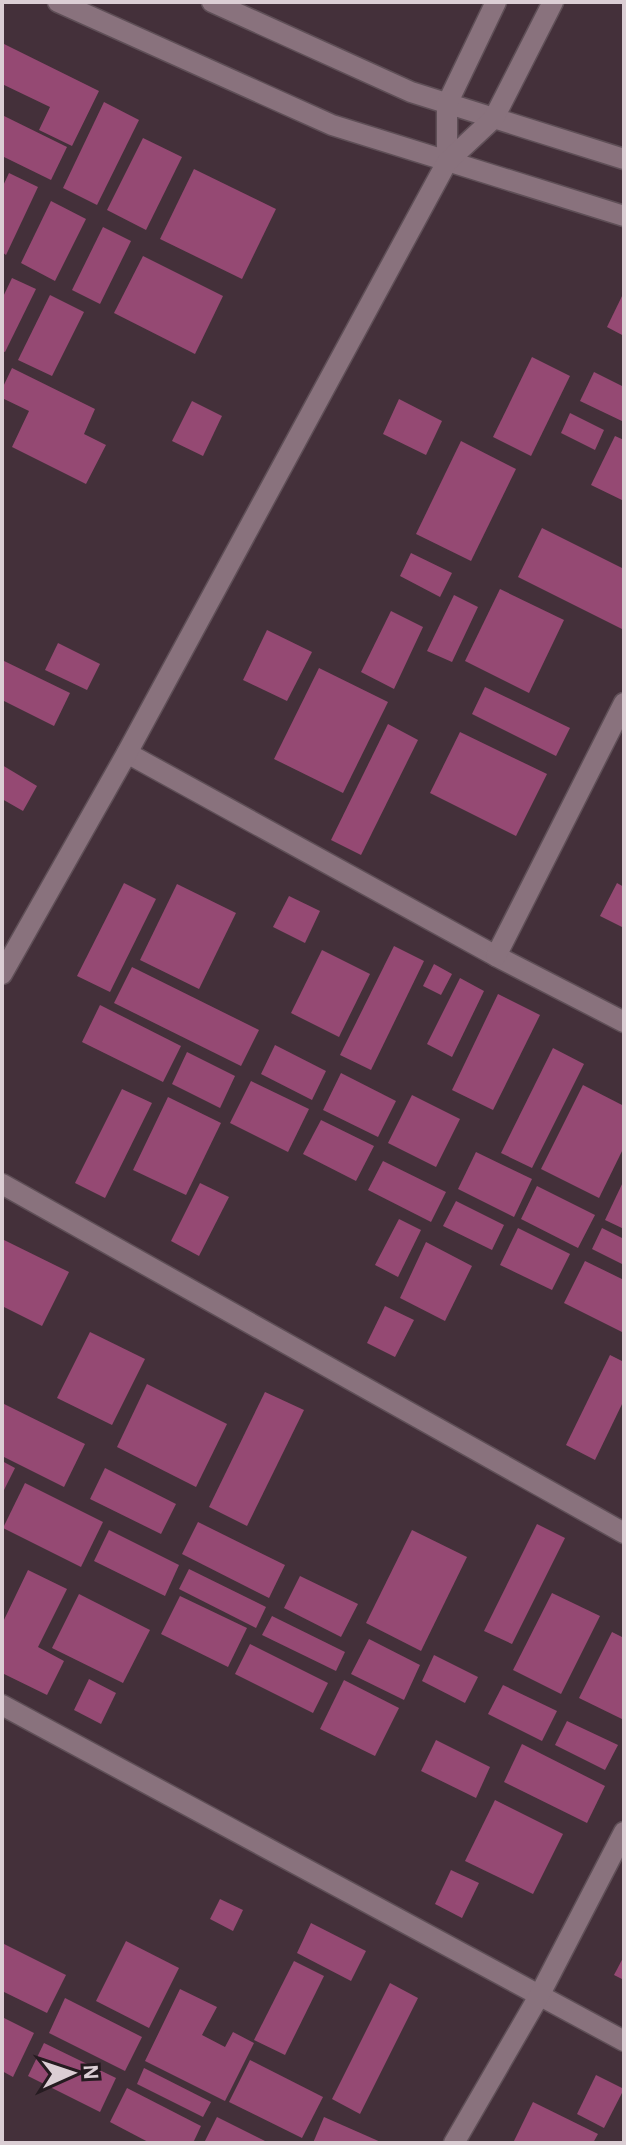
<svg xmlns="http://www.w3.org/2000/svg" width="626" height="2145" viewBox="0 0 626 2145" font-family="'Alegreya Sans',sans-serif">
  <rect width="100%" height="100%" fill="#44303a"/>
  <g fill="#954973">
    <polygon points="4,44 99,91 72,146 39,130 50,107 2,84"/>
    <polygon points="104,102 139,120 97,205 63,188"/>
    <polygon points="2,115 67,147 51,180 2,156"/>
    <polygon points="143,138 182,157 146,230 107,210"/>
    <polygon points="194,169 276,209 242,279 160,239"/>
    <polygon points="9,173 38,187 6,255 2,252 2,188"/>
    <polygon points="51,201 86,219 55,281 21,263"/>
    <polygon points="103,227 131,241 100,304 72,290"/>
    <polygon points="143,256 223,296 195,354 114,313"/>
    <polygon points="12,278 36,289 5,352 2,351 2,299"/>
    <polygon points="624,292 624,336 607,327"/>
    <polygon points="50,295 84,312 52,376 18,360"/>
    <polygon points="532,357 570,376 531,456 493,437"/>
    <polygon points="12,368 95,409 84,434 106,445 86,484 12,447 29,411 2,398 2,389"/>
    <polygon points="594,372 624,387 624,422 580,401"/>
    <polygon points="399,399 442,421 426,455 383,434"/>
    <polygon points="192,401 222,416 203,456 172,441"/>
    <polygon points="570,413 604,430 595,450 561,433"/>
    <polygon points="615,436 624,440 624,501 591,485"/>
    <polygon points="461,441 516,469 471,561 416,534"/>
    <polygon points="542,528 624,569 624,630 518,577"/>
    <polygon points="411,553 452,573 440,597 400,576"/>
    <polygon points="500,589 564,620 529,693 465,661"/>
    <polygon points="454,595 478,607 452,662 427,651"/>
    <polygon points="391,611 423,627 394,689 361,672"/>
    <polygon points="267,630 312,652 287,701 243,680"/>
    <polygon points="58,643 100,664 87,690 45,670"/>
    <polygon points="2,660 70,693 54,726 2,700"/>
    <polygon points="319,668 388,702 343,793 274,759"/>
    <polygon points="485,687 570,728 556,756 472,714"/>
    <polygon points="388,724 418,740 361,855 331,840"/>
    <polygon points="460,732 547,774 516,836 430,793"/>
    <polygon points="2,765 37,786 23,811 2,799"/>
    <polygon points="124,883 156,899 110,992 77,976"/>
    <polygon points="617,883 624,887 624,928 600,916"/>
    <polygon points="177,884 236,913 199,989 140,960"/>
    <polygon points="289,896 320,911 305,943 273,927"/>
    <polygon points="394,946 424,961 371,1070 340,1055"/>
    <polygon points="322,950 370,974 339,1037 291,1013"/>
    <polygon points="434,964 452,974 441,995 423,986"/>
    <polygon points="132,967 259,1030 241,1066 114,1003"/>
    <polygon points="460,978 484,991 452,1057 427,1044"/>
    <polygon points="498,994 540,1015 493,1110 452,1090"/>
    <polygon points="100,1005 181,1046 163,1082 82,1042"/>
    <polygon points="275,1045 326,1071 312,1100 261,1074"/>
    <polygon points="553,1048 584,1064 532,1168 501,1153"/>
    <polygon points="187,1052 235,1076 220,1108 172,1084"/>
    <polygon points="341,1073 396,1101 378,1137 323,1110"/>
    <polygon points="251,1081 309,1109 288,1152 230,1123"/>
    <polygon points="583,1085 624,1106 624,1147 599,1198 541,1169"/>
    <polygon points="122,1089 152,1103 105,1198 75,1183"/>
    <polygon points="412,1095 460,1119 436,1167 388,1143"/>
    <polygon points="168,1097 221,1123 186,1195 133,1170"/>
    <polygon points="321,1120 374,1146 356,1181 303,1154"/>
    <polygon points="476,1152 532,1179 514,1217 458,1189"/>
    <polygon points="383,1161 446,1192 431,1222 368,1190"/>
    <polygon points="624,1180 624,1229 605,1220"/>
    <polygon points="200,1183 229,1197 199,1256 171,1241"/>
    <polygon points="537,1186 595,1215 578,1248 521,1219"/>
    <polygon points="456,1201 504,1225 492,1250 443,1226"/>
    <polygon points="399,1219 421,1230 398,1277 375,1265"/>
    <polygon points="518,1228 570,1254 552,1290 500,1265"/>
    <polygon points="602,1228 624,1239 624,1265 592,1249"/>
    <polygon points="2,1239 69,1272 42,1326 2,1306"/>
    <polygon points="426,1242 472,1266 445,1321 400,1298"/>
    <polygon points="585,1261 624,1280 624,1333 564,1303"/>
    <polygon points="385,1306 414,1320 395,1357 367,1343"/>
    <polygon points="90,1332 145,1359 112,1425 57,1398"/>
    <polygon points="610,1355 624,1362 624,1400 595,1460 566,1445"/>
    <polygon points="147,1384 227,1424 196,1487 117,1447"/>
    <polygon points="265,1392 304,1410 247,1526 209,1507"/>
    <polygon points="2,1403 85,1444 64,1487 2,1456"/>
    <polygon points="2,1461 15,1468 2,1494"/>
    <polygon points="105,1468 176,1504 161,1534 90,1499"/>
    <polygon points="25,1483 103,1522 81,1567 3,1528"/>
    <polygon points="198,1522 285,1565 269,1598 182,1554"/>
    <polygon points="537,1524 565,1538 512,1644 484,1631"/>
    <polygon points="109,1530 179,1565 165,1596 94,1561"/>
    <polygon points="412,1530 467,1557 421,1651 366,1623"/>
    <polygon points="189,1569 266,1607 256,1628 179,1589"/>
    <polygon points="28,1570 67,1589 38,1647 64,1661 47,1695 2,1673 2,1624"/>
    <polygon points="300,1576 358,1604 341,1637 284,1608"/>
    <polygon points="552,1593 600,1616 561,1694 513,1670"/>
    <polygon points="79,1594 150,1630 123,1683 52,1648"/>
    <polygon points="180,1596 247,1628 228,1667 161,1634"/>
    <polygon points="272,1616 345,1652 336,1671 262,1635"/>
    <polygon points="612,1632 624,1638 624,1720 579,1698"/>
    <polygon points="369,1639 420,1665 404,1700 351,1674"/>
    <polygon points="250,1644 328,1683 313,1713 235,1674"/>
    <polygon points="434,1655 478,1677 465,1703 422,1681"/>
    <polygon points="89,1679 116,1693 101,1724 74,1710"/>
    <polygon points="344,1680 399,1708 375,1756 320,1729"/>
    <polygon points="503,1685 557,1711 542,1741 488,1714"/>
    <polygon points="567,1721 618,1745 605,1770 555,1745"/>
    <polygon points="436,1740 490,1767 476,1798 421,1771"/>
    <polygon points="522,1744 605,1786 587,1823 504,1782"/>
    <polygon points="495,1800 563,1834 533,1894 465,1861"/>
    <polygon points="451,1870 479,1883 462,1918 435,1904"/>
    <polygon points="220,1899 243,1910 233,1931 210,1919"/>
    <polygon points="311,1923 366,1951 351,1981 297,1953"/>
    <polygon points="126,1941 179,1968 149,2028 96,2001"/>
    <polygon points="2,1943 66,1975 47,2013 2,1991"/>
    <polygon points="624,1956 624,1980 614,1975"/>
    <polygon points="294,1961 324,1976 285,2055 254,2040"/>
    <polygon points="390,1983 418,1998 360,2114 332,2099"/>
    <polygon points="180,1989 217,2007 202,2035 225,2047 233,2032 254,2043 225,2101 145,2061"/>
    <polygon points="65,1998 142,2037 125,2071 49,2033"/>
    <polygon points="2,2017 34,2033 13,2077 2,2071"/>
    <polygon points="44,2043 116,2078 100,2112 28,2076"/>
    <polygon points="250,2060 323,2097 302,2138 229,2102"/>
    <polygon points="144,2068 211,2102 203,2117 137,2084"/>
    <polygon points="596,2075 624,2089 604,2128 577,2114"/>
    <polygon points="127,2088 201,2126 193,2143 150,2143 110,2122"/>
    <polygon points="533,2102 598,2134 593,2143 513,2143"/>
    <polygon points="217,2117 269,2143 204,2143"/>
    <polygon points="324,2117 383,2143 313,2143"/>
  </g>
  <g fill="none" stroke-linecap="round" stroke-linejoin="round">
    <g stroke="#5f4f57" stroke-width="23">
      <g id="street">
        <polyline points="127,753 496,956 624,1022"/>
        <polyline points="496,956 624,703"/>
        <polyline points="2,1184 624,1533"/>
        <polyline points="2,1705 624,2041"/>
        <polyline points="454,2143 539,1996 624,1832"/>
      </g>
    </g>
    <g stroke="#5f4f57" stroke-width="23">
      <g id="secondary">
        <polyline points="58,2 332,125 624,216"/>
        <polyline points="212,2 411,92 624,159"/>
        <polyline points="447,162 447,104 496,2"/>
        <polyline points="2,974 127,753 447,162 494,118 553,2"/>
      </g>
    </g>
    <use href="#street" stroke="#89727d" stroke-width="20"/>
    <use href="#secondary" stroke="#89727d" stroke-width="20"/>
  </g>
  <rect width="626" height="2145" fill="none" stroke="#dbced4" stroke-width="8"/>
  <g transform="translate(72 2073) rotate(87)" stroke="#251b20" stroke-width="6" paint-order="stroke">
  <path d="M0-6L14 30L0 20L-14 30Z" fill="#dbced4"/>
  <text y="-12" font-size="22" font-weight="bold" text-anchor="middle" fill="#dbced4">N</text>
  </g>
</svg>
